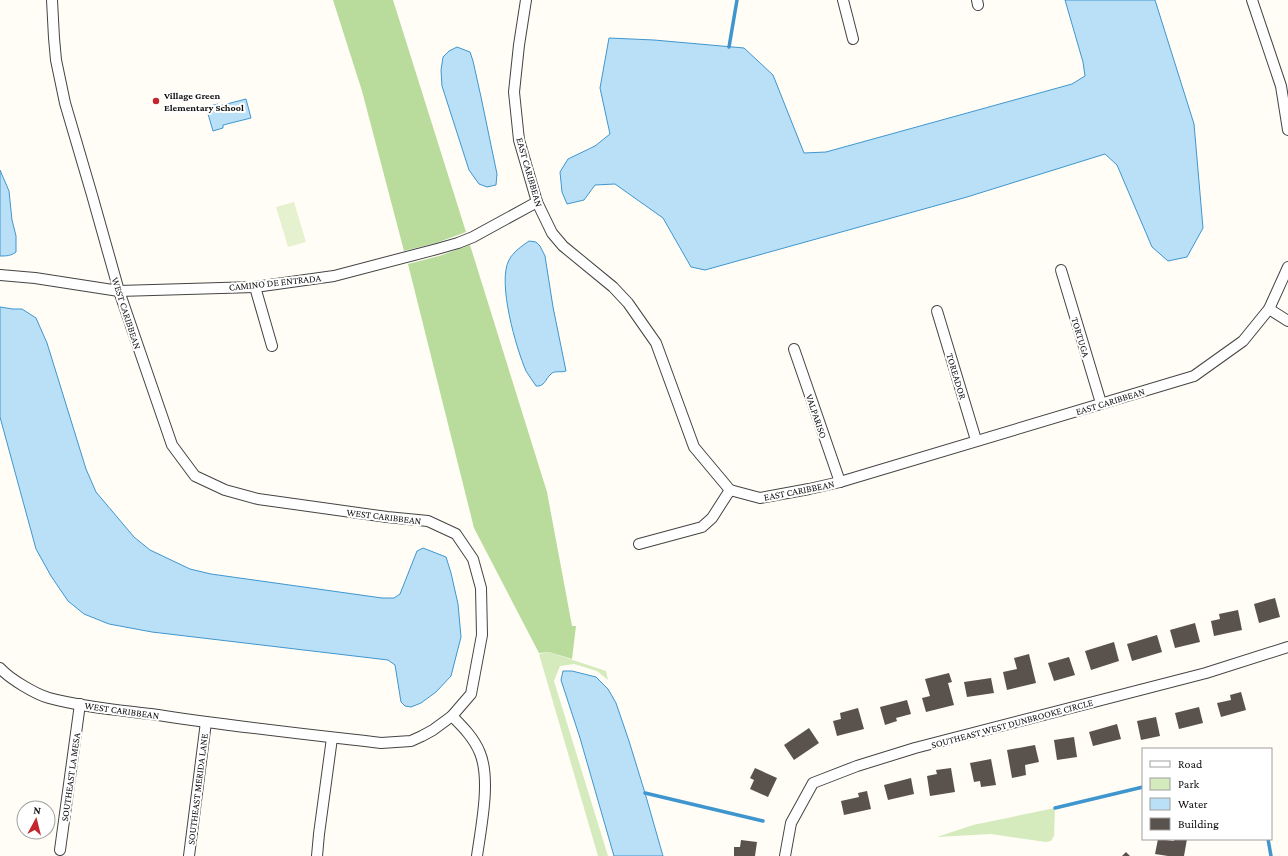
<svg xmlns="http://www.w3.org/2000/svg" width="1288" height="856" viewBox="0 0 1288 856" font-family="'Crimson Pro',serif">
  <rect width="100%" height="100%" fill="#fffdf5"/>
  <g fill="#d5ebbd">
    <polygon points="549,652 606,671 608,680 597,671 574,664 560,666 554,681 608,856 598,856 539,654"/>
    <polygon points="1055,808 1054,836 1051,841 1046,842 991,834 937,837 973,825"/>
  </g>
  <g fill="#b9dc9c">
    <polygon points="333,0 393,0 466,232 436,243 404,251 362,91"/>
    <polygon points="470,245 547,492 572,626 576,626 572,659 549,652 539,653 474,528 408,264 439,256"/>
  </g>
  <polygon fill="#e6f2cf" points="294,202 306,242 288,247 276,207"/>
  <g fill="#b9e0f7" stroke="#3f96cf">
    <polygon points="1065,0 1155,0 1194,124 1203,228 1187,257 1168,261 1152,247 1117,165 1105,154 967,197 705,270 691,267 663,218 615,184 595,185 584,200 567,204 562,192 560,172 568,159 595,146 610,134 600,88 609,38 654,40 744,48 773,75 804,153 826,152 1072,84 1085,76 1083,62"/>
    <polygon points="457,47 470,52 473,61 481,97 497,174 496,185 487,187 479,184 469,170 442,86 441,70 443,57 449,51"/>
    <polygon points="246,99 251,118 223,125 223,128 213,131 206,107 218,104 219,106"/>
    <path d="M 0,170 L 9,191 L 12,220 L 16,236 L 16,252 C 11,256 6,256 0,256 Z"/>
    <path d="M 529,241 L 536,242 L 540,246 L 545,256 L 553,307 L 566,371 C 561,373 555,370 551,374 C 545,379 545,387 536,386 C 533,381 529,376 526,371 C 516,348 497,282 509,260 C 513,252 522,246 529,241 Z"/>
    <polygon points="0,307 13,309 22,309 36,318 47,343 86,469 96,492 134,537 150,550 190,569 211,574 382,598 394,598 400,594 417,551 423,548 446,557 451,573 458,604 461,637 451,676 436,692 421,703 411,707 405,706 401,702 395,665 388,660 152,632 109,624 84,614 68,601 51,576 36,549 0,417"/>
    <polygon points="563,671 572,671 596,677 608,689 616,703 629,741 645,793 663,856 614,856 580,738 561,680"/>
  </g>
  <g fill="none" stroke-linecap="round" stroke-linejoin="round">
    <g stroke="#3f96cf" stroke-width="3.5">
      <polyline points="729,47 737,0"/>
      <polyline points="645,793 763,821"/>
      <polyline points="1055,808 1143,787"/>
      <polyline points="1268,839 1271,856"/>
    </g>
  </g>
  <g fill="#5a524d">
    <polygon points="1275,598 1280,617 1259,623 1254,604"/>
    <polygon points="1238,610 1242,630 1214,636 1211,621 1220,619 1219,614"/>
    <polygon points="1195,623 1200,642 1175,648 1170,630"/>
    <polygon points="1157,635 1162,652 1132,661 1127,644"/>
    <polygon points="1114,642 1119,661 1091,670 1085,651"/>
    <polygon points="1029,654 1036,683 1007,690 1003,672 1017,669 1014,658"/>
    <polygon points="1069,657 1075,675 1054,681 1048,663"/>
    <polygon points="949,673 952,682 948,683 954,705 926,712 922,698 930,696 925,679"/>
    <polygon points="991,678 994,693 967,697 964,682"/>
    <polygon points="1241,692 1246,710 1221,717 1217,703 1231,700 1230,695"/>
    <polygon points="907,700 911,714 896,718 897,721 885,725 880,707"/>
    <polygon points="1199,707 1203,723 1179,729 1175,713"/>
    <polygon points="858,708 864,729 837,736 833,721 841,719 840,713"/>
    <polygon points="1156,717 1160,736 1141,740 1137,721"/>
    <polygon points="1117,724 1121,739 1093,746 1089,732"/>
    <polygon points="809,728 819,743 794,760 784,745"/>
    <polygon points="1074,737 1077,757 1057,760 1054,740"/>
    <polygon points="1035,745 1039,762 1025,765 1026,775 1012,778 1007,750"/>
    <polygon points="991,759 996,785 981,787 980,781 974,782 970,763"/>
    <polygon points="755,768 777,778 768,797 750,789 754,780 750,778"/>
    <polygon points="951,768 955,792 930,796 927,776 937,774 936,770"/>
    <polygon points="911,778 914,794 888,800 884,785"/>
    <polygon points="867,791 871,809 844,815 841,801 859,797 858,793"/>
    <polygon points="1158,839 1174,841 1174,839 1187,839 1184,856 1168,856 1155,854"/>
    <polygon points="741,840 757,842 755,856 734,856 734,847 740,847"/>
    <polygon points="1126,852 1130,856 1122,856"/>
  </g>
  <g fill="none" stroke-linecap="round" stroke-linejoin="round">
    <g stroke="#444" stroke-width="12">
      <g id="street">
        <polyline points="526,0 519,45 514,92 519,140 537,202 552,233 563,246 613,287 628,303 656,343 694,447 730,490 760,498 809,489 840,482 1194,376 1243,341 1269,309 1288,267"/>
        <polyline points="843,0 853,39"/>
        <polyline points="977,0 978,5"/>
        <polyline points="1252,0 1281,86 1288,130"/>
        <polyline points="1061,270 1101,403"/>
        <polyline points="0,275 35,278 119,291 255,287 334,276 437,249 458,243 473,237 537,202"/>
        <polyline points="255,287 272,346"/>
        <polyline points="1269,309 1288,321"/>
        <polyline points="937,311 976,440"/>
        <polyline points="794,349 840,482"/>
        <polyline points="639,544 702,527 712,518 730,490"/>
        <path d="M 0,668 C 10,679 35,694 49,698 C 82,707 118,710 151,714 C 228,726 304,734 381,743 L 411,741 L 422,736 L 433,730 L 452,716 L 471,694 L 482,635 L 481,588 L 473,559 L 456,534 L 428,521 L 387,517 L 258,499 L 225,490 L 195,476 L 172,445 L 119,291 L 92,195 L 65,103 L 56,60 L 54,38 L 52,0"/>
        <path d="M 452,716 C 463,727 474,738 480,753 C 491,780 481,827 477,856"/>
        <polyline points="60,850 80,704"/>
        <polyline points="189,856 206,722"/>
        <polyline points="317,856 319,834 332,738"/>
        <polyline points="785,856 791,823 813,783 857,766 915,748 1206,673 1288,647"/>
      </g>
    </g>
    <use href="#street" stroke="#fff" stroke-width="10"/>
  </g>
  <circle fill="#c4262e" stroke="#fff" stroke-width="1.5" cx="156" cy="101" r="4"/>
  <g text-anchor="middle" stroke-width="4" stroke-linejoin="round" paint-order="stroke">
    <g font-size="10" font-weight="bold" fill="#111" stroke="#fff" text-anchor="start">
      <text x="164" y="99">Village Green<tspan x="164" dy="12">Elementary School</tspan></text>
    </g>
    <g font-size="10" fill="#111" stroke="#fff">
      <text transform="translate(530 172) rotate(74)" y="4">EAST CARIBBEAN</text>
      <text transform="translate(275 282) rotate(-6)" y="4">CAMINO DE ENTRADA</text>
      <text transform="translate(127 313) rotate(72)" y="4">WEST CARIBBEAN</text>
      <text transform="translate(1081 337) rotate(73)" y="4">TORTUGA</text>
      <text transform="translate(957 376) rotate(73)" y="4">TOREADOR</text>
      <text transform="translate(1110 401) rotate(-17)" y="4">EAST CARIBBEAN</text>
      <text transform="translate(817 416) rotate(71)" y="4">VALPARISO</text>
      <text transform="translate(799 490) rotate(-11)" y="4">EAST CARIBBEAN</text>
      <text transform="translate(384 516) rotate(7)" y="4">WEST CARIBBEAN</text>
      <text transform="translate(122 710) rotate(8)" y="4">WEST CARIBBEAN</text>
      <text transform="translate(1012 723) rotate(-15)" y="4">SOUTHEAST WEST DUNBROOKE CIRCLE</text>
      <text transform="translate(70 777) rotate(-82)" y="4">SOUTHEAST LA MESA</text>
      <text transform="translate(197 789) rotate(-83)" y="4">SOUTHEAST MERIDA LANE</text>
    </g>
  </g>
  <rect x="1142" y="748" width="130" height="92" fill="#ffffff" stroke="#a0a0a0"/>
  <rect x="1150" y="761" width="20" height="6" fill="#ffffff" stroke="#a0a0a0"/>
  <text x="1178" y="768" font-size="12" fill="#111111">Road</text>
  <rect x="1150" y="778" width="20" height="12" fill="#d5ebbd" stroke="#a0a0a0"/>
  <text x="1178" y="788" font-size="12" fill="#111111">Park</text>
  <rect x="1150" y="798" width="20" height="12" fill="#b9e0f7" stroke="#a0a0a0"/>
  <text x="1178" y="808" font-size="12" fill="#111111">Water</text>
  <rect x="1150" y="818" width="20" height="12" fill="#5a524d" stroke="#a0a0a0"/>
  <text x="1178" y="828" font-size="12" fill="#111111">Building</text>
  <g transform="translate(36 820) rotate(7)"><circle r="19" fill="#ffffff" stroke="#a0a0a0"/>
  <path d="M0-3L7 15L0 10L-7 15Z" fill="#c4262e"/>
  <text y="-6" font-size="11" font-weight="bold" text-anchor="middle" fill="#111111">N</text>
  </g>
</svg>
